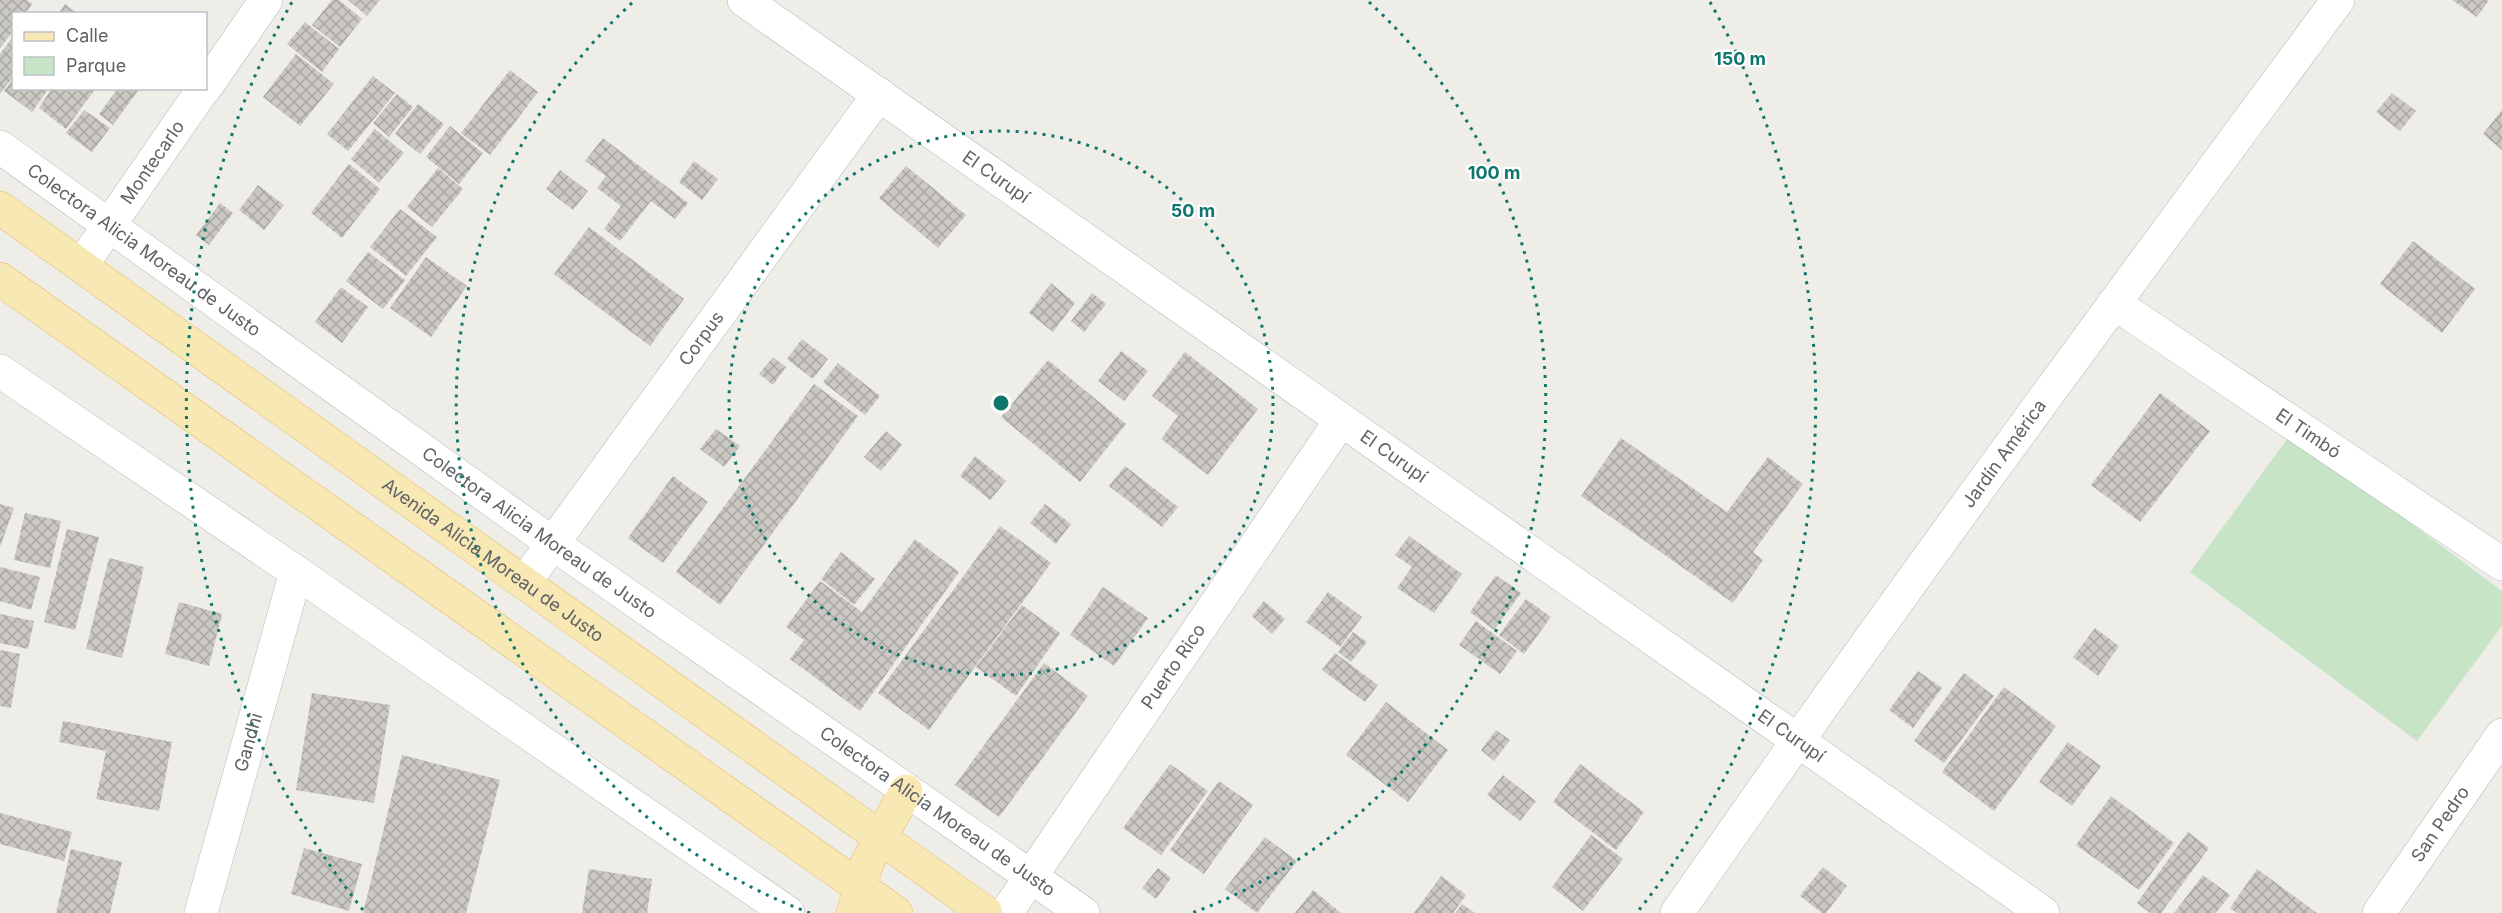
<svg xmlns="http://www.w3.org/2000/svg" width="2502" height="913" viewBox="0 0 2502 913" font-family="Inter,sans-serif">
  <defs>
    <pattern id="building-cross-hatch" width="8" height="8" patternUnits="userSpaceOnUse" patternTransform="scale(1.5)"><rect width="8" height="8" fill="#cbc8c4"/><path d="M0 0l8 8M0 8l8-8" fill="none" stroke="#a8a6a3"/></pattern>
  </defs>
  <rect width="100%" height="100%" fill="#efede7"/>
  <polygon fill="#c8e4c7" points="2291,434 2502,591 2502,626 2417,741 2190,572"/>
  <g fill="url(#building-cross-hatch)">
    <polygon points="0,0 27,0 32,4 25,14 14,14 14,30 0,48"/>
    <polygon points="332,0 339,0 362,19 340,47 312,25"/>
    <polygon points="348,0 380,0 367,16"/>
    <polygon points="2452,0 2489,0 2477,17"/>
    <polygon points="65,4 78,14 58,14"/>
    <polygon points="305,22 339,49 322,72 287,44"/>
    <polygon points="14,35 14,76 0,94 0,54"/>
    <polygon points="296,54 334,84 300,126 263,97"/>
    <polygon points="510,70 538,92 490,155 461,133"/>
    <polygon points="373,76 395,93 348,151 327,134"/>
    <polygon points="14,78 14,88 49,88 32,112 4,91"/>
    <polygon points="52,88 96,88 66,129 39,108"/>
    <polygon points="118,88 140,88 113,125 99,114"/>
    <polygon points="2392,93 2416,111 2400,131 2376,112"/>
    <polygon points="397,94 413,107 389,137 373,123"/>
    <polygon points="418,104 444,124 420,154 395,134"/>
    <polygon points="84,110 110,128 92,152 66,133"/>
    <polygon points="2502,110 2502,150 2483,134"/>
    <polygon points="450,126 483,153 459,184 426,157"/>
    <polygon points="375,129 404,153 379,183 351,159"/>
    <polygon points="603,138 688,203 675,219 651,201 620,241 604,229 621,206 597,188 606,176 585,161"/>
    <polygon points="694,161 718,179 702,200 679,182"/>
    <polygon points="349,164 380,189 342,238 311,213"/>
    <polygon points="906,166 966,215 938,248 879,198"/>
    <polygon points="438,168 463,189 432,227 407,207"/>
    <polygon points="560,170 588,191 573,210 546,189"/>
    <polygon points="258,185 284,205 264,230 239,210"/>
    <polygon points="220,203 233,213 209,245 196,235"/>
    <polygon points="400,209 437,237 406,276 370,247"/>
    <polygon points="589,227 684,299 650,346 554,274"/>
    <polygon points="2413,241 2475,289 2442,333 2380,284"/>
    <polygon points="368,252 405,280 383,309 346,281"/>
    <polygon points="426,257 467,286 431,337 390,308"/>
    <polygon points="1051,283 1075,303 1053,332 1029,313"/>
    <polygon points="341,287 368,307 342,343 315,322"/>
    <polygon points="1092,293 1106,304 1084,332 1071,321"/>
    <polygon points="802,339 828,359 813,379 787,359"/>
    <polygon points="1121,351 1148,371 1124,401 1098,381"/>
    <polygon points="1185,352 1258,409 1208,475 1161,439 1178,416 1152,396"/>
    <polygon points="773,357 786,367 773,385 759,374"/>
    <polygon points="1048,360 1126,424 1080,482 1001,417"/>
    <polygon points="838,363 880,396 865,415 823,382"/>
    <polygon points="814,384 858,416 720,605 676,572"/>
    <polygon points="2160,393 2210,431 2140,522 2091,485"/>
    <polygon points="716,429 740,446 724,467 700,449"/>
    <polygon points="886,431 902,445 881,471 864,457"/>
    <polygon points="1621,438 1727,512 1768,457 1803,484 1753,552 1763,560 1733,603 1581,496"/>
    <polygon points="975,456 1006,481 990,500 960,476"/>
    <polygon points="1125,466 1178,507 1162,527 1109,486"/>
    <polygon points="673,476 708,502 663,563 628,538"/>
    <polygon points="0,504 14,508 0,547"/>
    <polygon points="1045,504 1071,524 1056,544 1030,523"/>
    <polygon points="25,513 61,521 50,568 14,560"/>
    <polygon points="1000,526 1051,563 929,730 878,693"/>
    <polygon points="67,529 99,537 75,630 44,622"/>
    <polygon points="1409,536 1462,574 1434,613 1397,588 1412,567 1395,555"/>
    <polygon points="915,539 959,572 860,711 790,659 804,640 786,627 820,581 862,612"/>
    <polygon points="841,552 875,579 854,605 821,579"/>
    <polygon points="109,558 144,567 122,658 86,649"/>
    <polygon points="0,567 40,577 31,610 0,601"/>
    <polygon points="1496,575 1521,593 1494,630 1470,612"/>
    <polygon points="1103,587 1148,618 1114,666 1070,635"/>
    <polygon points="1328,592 1362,617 1340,647 1306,622"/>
    <polygon points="1526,599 1551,617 1524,654 1499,635"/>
    <polygon points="1264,601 1285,619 1272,634 1252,616"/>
    <polygon points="179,602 222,614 209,666 165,654"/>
    <polygon points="1022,605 1060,633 1016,696 976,667"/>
    <polygon points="0,614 34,621 28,649 0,643"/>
    <polygon points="1476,621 1517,651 1500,674 1459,645"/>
    <polygon points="2095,628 2119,646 2098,676 2073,657"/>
    <polygon points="1353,632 1367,642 1351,662 1338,652"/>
    <polygon points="0,650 20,654 11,708 0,706"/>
    <polygon points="1335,653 1378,685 1365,702 1322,670"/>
    <polygon points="1044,663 1088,696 999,817 955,785"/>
    <polygon points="1918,671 1942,688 1913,728 1889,710"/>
    <polygon points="1964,673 1994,696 1944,763 1914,741"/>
    <polygon points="2004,687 2056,726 1994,811 1942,772"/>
    <polygon points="312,693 390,705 374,803 296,790"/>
    <polygon points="1386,702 1448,750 1408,802 1346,755"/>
    <polygon points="63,721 172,742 159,811 96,799 106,751 59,742"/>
    <polygon points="1496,730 1510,740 1494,761 1481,750"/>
    <polygon points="2068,742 2101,766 2072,806 2039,782"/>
    <polygon points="402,755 500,780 466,913 363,913"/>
    <polygon points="1170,764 1208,791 1161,855 1123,828"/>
    <polygon points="1580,764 1644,812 1616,850 1553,802"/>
    <polygon points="1503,775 1536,801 1520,821 1487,795"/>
    <polygon points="1219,781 1253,805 1204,874 1170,850"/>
    <polygon points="2111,796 2174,843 2139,890 2076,845"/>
    <polygon points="0,813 72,832 64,861 0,844"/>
    <polygon points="2188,832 2209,848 2161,913 2150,913 2137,903"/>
    <polygon points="1591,835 1623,859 1583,911 1552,887"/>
    <polygon points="1265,837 1297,861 1257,913 1225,889"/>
    <polygon points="304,848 362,864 349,911 291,894"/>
    <polygon points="71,849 122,862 110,913 56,913"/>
    <polygon points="1823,867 1847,886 1826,913 1822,913 1800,896"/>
    <polygon points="1158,868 1171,878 1156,899 1142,888"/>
    <polygon points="589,869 652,879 647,913 582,913"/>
    <polygon points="2257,869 2317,913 2237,913 2230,908"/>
    <polygon points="2203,875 2230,895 2216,913 2174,913"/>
    <polygon points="1441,876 1466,895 1453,913 1414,913"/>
    <polygon points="1313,890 1341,913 1295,913"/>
    <polygon points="1462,904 1475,913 1455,913"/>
  </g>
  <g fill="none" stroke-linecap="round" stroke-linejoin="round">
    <g stroke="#b4b7ba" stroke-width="34">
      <g id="minor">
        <path id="s1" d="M 744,0 L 2043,913"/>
        <polyline points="206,87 266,0"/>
        <path id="s2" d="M 0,147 L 552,543 L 1083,913"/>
        <path id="s3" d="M 81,266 L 204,88"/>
        <path id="s4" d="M 2114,303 L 2502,564"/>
        <polyline points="0,371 296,572 788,913"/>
        <path id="s5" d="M 524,583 L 879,94"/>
        <path id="s6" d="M 201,913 L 296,572"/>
        <path id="s7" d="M 1006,913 L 1341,420"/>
        <path id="s8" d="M 1677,913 C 1891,604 2115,302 2338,0"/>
        <path id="s9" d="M 2379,913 L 2502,735"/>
      </g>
    </g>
    <g stroke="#e4bb6c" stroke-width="34">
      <g id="major">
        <path id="s10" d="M 0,208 L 986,913"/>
        <polyline points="0,279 896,913"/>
        <polyline points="853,913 867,863 906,791"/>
      </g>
    </g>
    <use href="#minor" stroke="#fff" stroke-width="33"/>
    <use href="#major" stroke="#f7e8b4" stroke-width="33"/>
  </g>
  <g fill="none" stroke="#0f766e" stroke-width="3" stroke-dasharray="3 6">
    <circle cx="1001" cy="403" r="272"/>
    <path d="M810 913A544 544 0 0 1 633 2M1369 2A544 544 0 0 1 1192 913"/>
    <path d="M363 910A815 815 0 0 1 292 2M1710 2A815 815 0 0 1 1639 910"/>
  </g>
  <g text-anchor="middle" stroke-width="4.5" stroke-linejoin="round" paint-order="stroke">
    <g font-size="18" fill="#5f6266" stroke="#fff">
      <text dy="6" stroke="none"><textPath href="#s3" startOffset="126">Montecarlo</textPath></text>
      <text dy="6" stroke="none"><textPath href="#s1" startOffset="308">El Curupí</textPath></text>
      <text dy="6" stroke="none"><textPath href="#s2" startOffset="177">Colectora Alicia Moreau de Justo</textPath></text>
      <text dy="6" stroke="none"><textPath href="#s5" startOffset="302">Corpus</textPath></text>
      <text dy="6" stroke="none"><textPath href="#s4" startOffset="234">El Timbó</textPath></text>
      <text dy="6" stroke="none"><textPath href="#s8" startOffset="564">Jardín América</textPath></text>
      <text dy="6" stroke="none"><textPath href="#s1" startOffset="794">El Curupí</textPath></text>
      <text dy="6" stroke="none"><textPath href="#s2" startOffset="663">Colectora Alicia Moreau de Justo</textPath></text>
      <text dy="6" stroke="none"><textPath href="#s10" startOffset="606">Avenida Alicia Moreau de Justo</textPath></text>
      <text dy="6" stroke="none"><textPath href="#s7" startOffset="298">Puerto Rico</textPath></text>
      <text dy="6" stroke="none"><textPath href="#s1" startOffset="1280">El Curupí</textPath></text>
      <text dy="6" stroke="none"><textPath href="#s6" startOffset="177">Gandhi</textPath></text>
      <text dy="6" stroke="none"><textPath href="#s2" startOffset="1149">Colectora Alicia Moreau de Justo</textPath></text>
      <text dy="6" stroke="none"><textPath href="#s9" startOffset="108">San Pedro</textPath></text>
    </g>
  </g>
  <circle cx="1001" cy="403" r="9" fill="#0f766e" stroke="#fff" stroke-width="3"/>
  <g font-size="18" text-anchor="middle" font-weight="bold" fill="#0f766e" stroke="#fff" stroke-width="4.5" stroke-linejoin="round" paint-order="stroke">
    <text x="1740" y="65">150 m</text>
    <text x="1494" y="179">100 m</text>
    <text x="1193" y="217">50 m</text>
  </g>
  <rect x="12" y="12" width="195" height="78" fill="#ffffff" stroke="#bfc0c2" stroke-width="1.5"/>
  <rect x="24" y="32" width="30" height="9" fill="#f7e8b4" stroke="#bfc0c2" stroke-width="1.5"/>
  <text x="66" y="42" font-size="18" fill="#5f6266">Calle</text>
  <rect x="24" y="57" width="30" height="18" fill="#c8e4c7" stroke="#bfc0c2" stroke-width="1.5"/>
  <text x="66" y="72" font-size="18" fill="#5f6266">Parque</text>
</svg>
